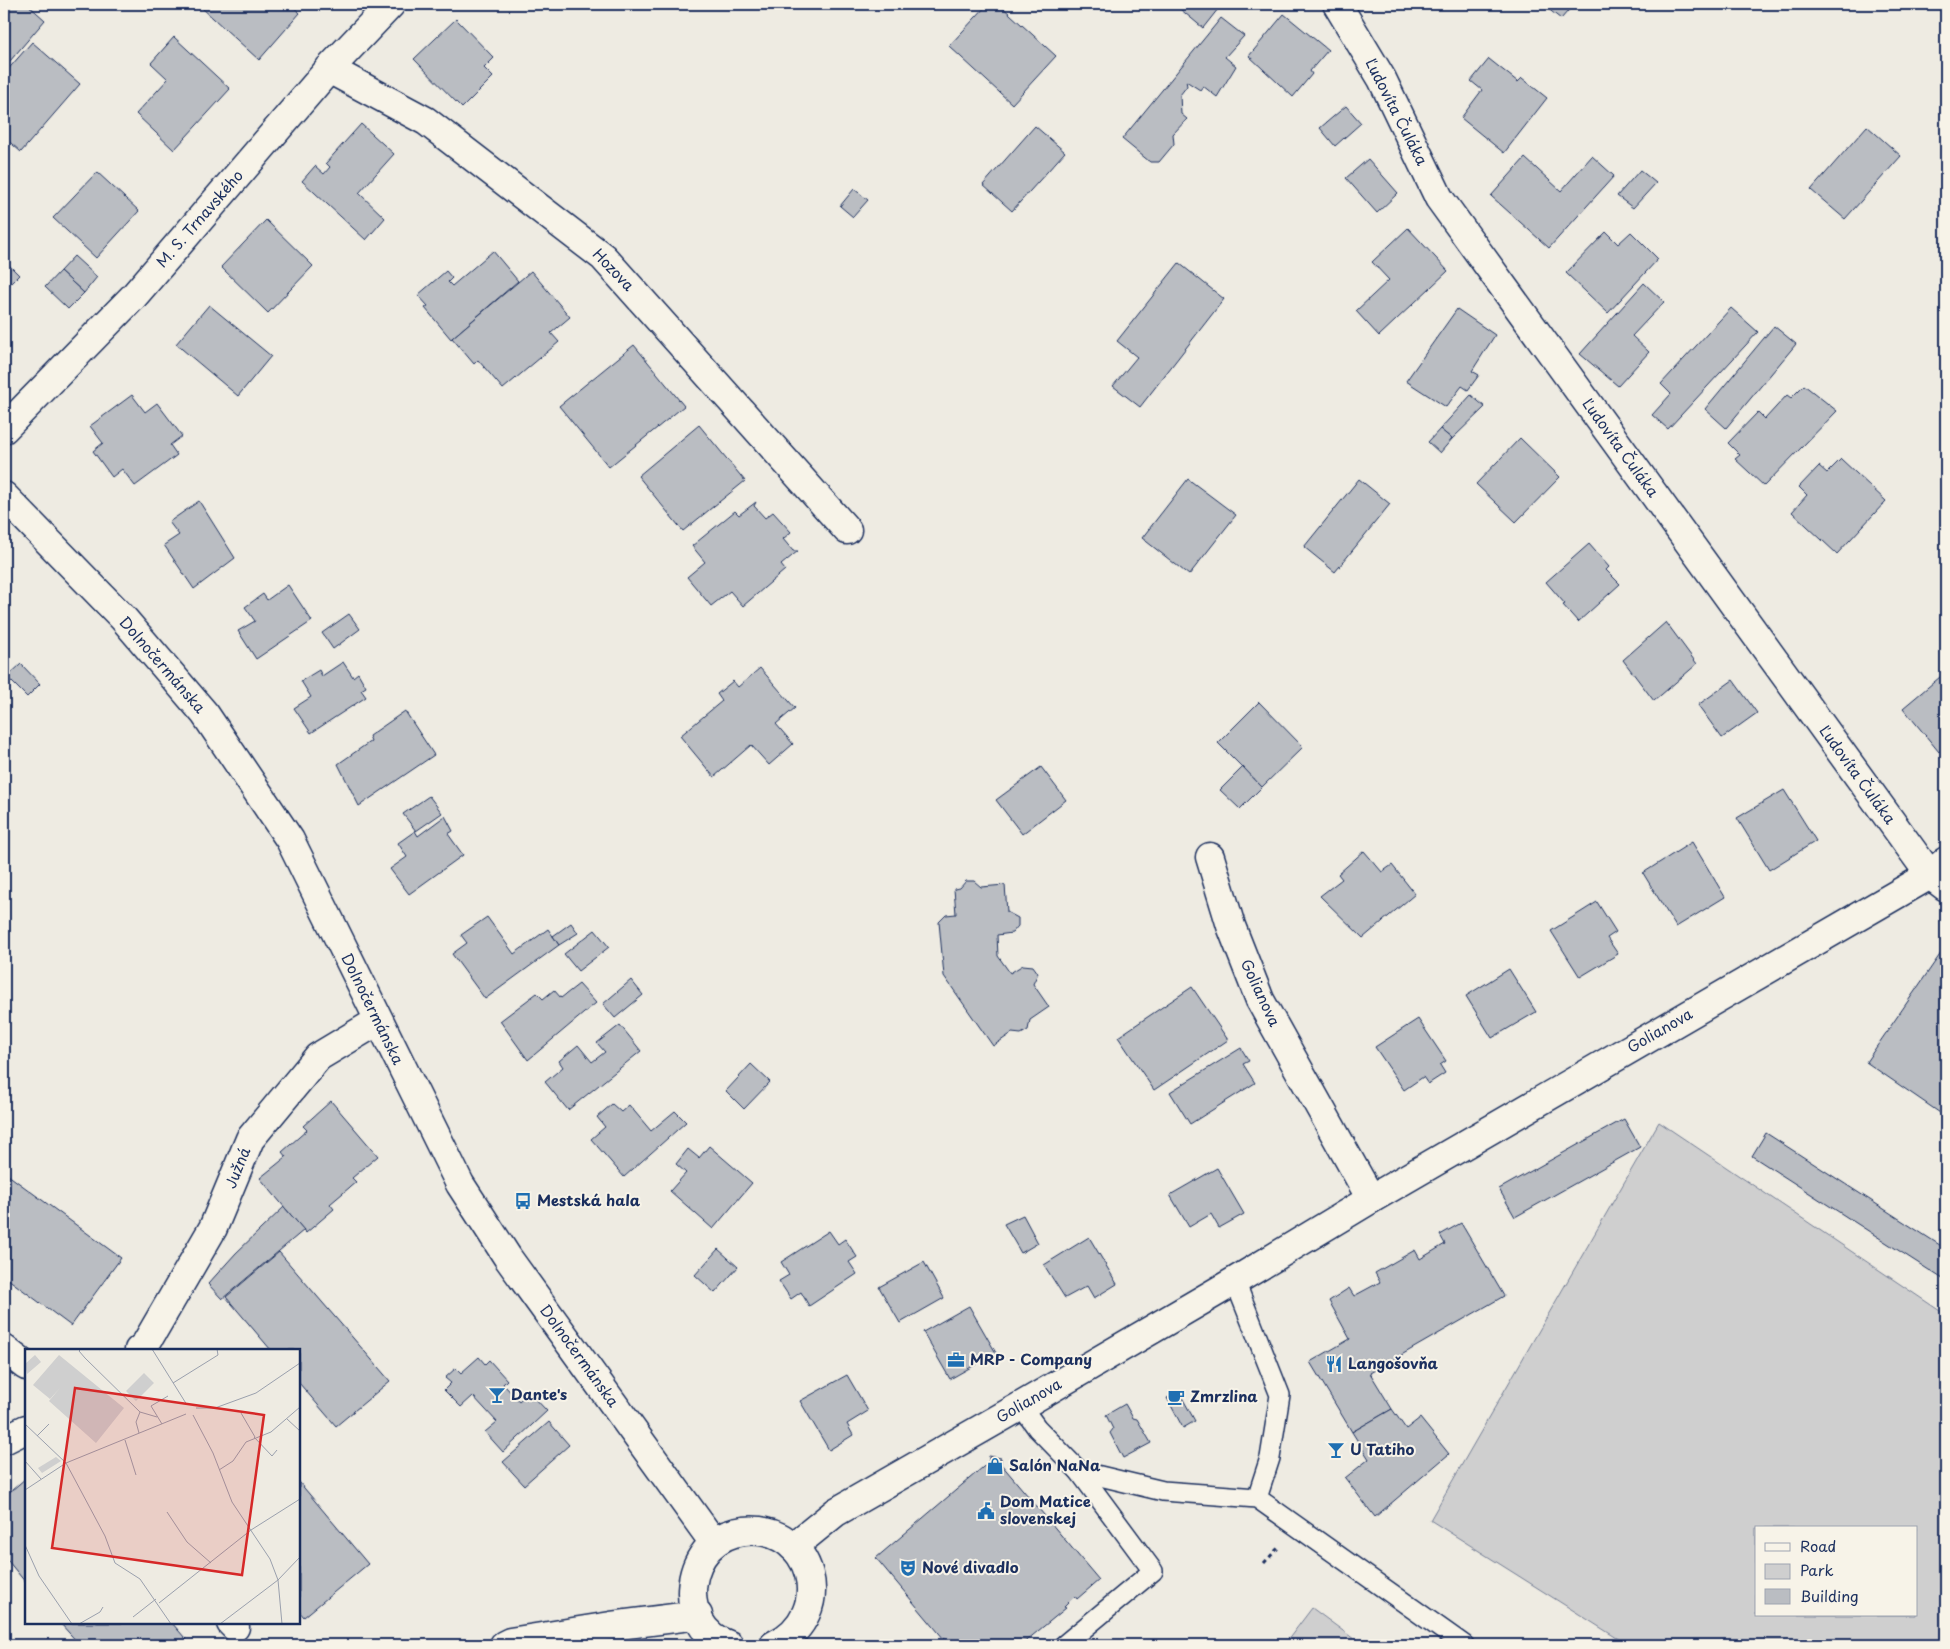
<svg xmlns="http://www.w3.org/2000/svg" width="1950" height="1649" viewBox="0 0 1950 1649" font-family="'Playpen Sans',sans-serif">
  <rect width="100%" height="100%" fill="#eeebe2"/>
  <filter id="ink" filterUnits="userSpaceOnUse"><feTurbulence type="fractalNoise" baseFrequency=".02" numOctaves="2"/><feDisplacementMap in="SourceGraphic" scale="10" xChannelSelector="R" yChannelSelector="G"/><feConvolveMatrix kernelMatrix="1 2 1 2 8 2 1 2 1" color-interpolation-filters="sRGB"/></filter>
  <g filter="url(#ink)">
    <g fill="#cfcfcf" stroke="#757f96" fill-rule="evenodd">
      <path d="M 1659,1122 L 1946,1315 L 1946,1645 L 1628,1645 L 1430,1520 ZM 1756,1528 L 1916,1528 L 1916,1615 L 1756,1615 Z"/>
      <polygon points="1312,1608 1362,1645 1284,1645"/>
    </g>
    <g fill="#babdc2" stroke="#1b2f5e">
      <polygon points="4,4 27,4 45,20 4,68"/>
      <polygon points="206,4 290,4 300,13 259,60 202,8"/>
      <polygon points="988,4 999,4 1056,56 1012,104 949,46"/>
      <polygon points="1174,4 1222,4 1203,28"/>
      <polygon points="1542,4 1574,4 1561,19"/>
      <polygon points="1284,14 1328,50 1310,71 1312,74 1293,97 1249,56"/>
      <polygon points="1221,18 1244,36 1225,57 1236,66 1217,97 1203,86 1200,90 1186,81 1187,86 1180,95 1181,114 1187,119 1173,134 1174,144 1159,162 1150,162 1122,139"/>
      <polygon points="456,19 494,58 484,68 493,77 462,108 414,59"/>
      <polygon points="174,37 230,89 174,150 136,114 168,79 151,63"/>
      <polygon points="32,42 80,84 21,152 4,137 4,74"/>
      <polygon points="1489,59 1518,82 1522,78 1547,98 1504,153 1461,118 1482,90 1471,81"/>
      <polygon points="1346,106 1361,123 1335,146 1320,128"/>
      <polygon points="361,124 394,154 359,193 385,218 366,240 302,181 315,166 324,174 330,167 326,163"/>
      <polygon points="1035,126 1065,152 1012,211 983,185"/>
      <polygon points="1867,126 1901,156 1845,219 1811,190"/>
      <polygon points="1592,156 1614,176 1549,248 1491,196 1525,158 1561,191"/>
      <polygon points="1368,159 1398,193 1377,213 1346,178"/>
      <polygon points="1640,170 1656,183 1633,208 1617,196"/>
      <polygon points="97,172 139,211 96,258 53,218"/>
      <polygon points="854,189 868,200 853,217 840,206"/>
      <polygon points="266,220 313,266 268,313 221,267"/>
      <polygon points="1408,228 1448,271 1379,336 1356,311 1389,280 1372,262"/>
      <polygon points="1606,232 1618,244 1631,232 1658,259 1608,313 1566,273"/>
      <polygon points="493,251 518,281 451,339 425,308 428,306 418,295 446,271 452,278 448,282 452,286"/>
      <polygon points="74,256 97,277 84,293 60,271"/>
      <polygon points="4,260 19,275 4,290"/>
      <polygon points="1179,263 1224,299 1140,407 1113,386 1137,357 1117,341"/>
      <polygon points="60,271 84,293 68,309 45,287"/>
      <polygon points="531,271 570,317 551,333 559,342 503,389 478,360 474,364 452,338"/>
      <polygon points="1644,283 1664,302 1632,336 1649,352 1618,386 1580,354"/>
      <polygon points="209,305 271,356 238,396 176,344"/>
      <polygon points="1731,308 1758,332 1668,429 1652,415 1671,394 1661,384"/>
      <polygon points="1457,309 1495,335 1472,371 1479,375 1468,390 1462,386 1446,407 1406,381"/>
      <polygon points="1774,326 1796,344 1726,428 1705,409"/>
      <polygon points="634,345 684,406 609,467 559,406"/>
      <polygon points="1804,385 1837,411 1764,486 1735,459 1740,455 1728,443 1758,412 1765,419 1787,395 1791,398"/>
      <polygon points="132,395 145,412 157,403 182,436 170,445 177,455 135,486 122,469 112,477 93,451 103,443 90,426"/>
      <polygon points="1471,395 1485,407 1452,439 1440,429"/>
      <polygon points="699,425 745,481 683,531 638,476"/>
      <polygon points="1440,429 1452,439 1440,453 1428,442"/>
      <polygon points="1520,438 1560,477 1516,522 1476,484"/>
      <polygon points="1841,459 1886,501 1837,554 1792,512 1807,495 1799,487 1819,466 1827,473"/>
      <polygon points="1188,479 1236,515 1189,575 1142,538"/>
      <polygon points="1359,479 1390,504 1335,572 1304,547"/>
      <polygon points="199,501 235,558 194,589 164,545 179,535 169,522"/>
      <polygon points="756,502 754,506 765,518 773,512 791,532 783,539 793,551 798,551 781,565 785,570 743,606 730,591 711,606 687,577 705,562 692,546 735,511 739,515"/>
      <polygon points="1589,544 1609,567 1606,570 1620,584 1578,622 1563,605 1565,604 1546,582"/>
      <polygon points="288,585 312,621 256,659 238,631 255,621 245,607 263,594 267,600"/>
      <polygon points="349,614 360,629 333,649 322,633"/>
      <polygon points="1666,622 1697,664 1654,701 1623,660"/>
      <polygon points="343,662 353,677 358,673 366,687 361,690 366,697 311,733 294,708 311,697 301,681 319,670 322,676"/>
      <polygon points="21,664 40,684 27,697 7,677"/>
      <polygon points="760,668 795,708 776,724 793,744 769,765 751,745 714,777 680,736 722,701 717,694 733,681 738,687"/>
      <polygon points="1946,672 1946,745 1939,752 1903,708"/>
      <polygon points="1733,680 1757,713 1722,738 1698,705"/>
      <polygon points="1259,702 1303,747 1262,787 1218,743"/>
      <polygon points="405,711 434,755 359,806 338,764 371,741 369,736"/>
      <polygon points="1041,767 1066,800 1022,834 996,800"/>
      <polygon points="1243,767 1262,787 1240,809 1220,790"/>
      <polygon points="1784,790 1816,841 1769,870 1737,818"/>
      <polygon points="429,796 442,813 416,831 403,814"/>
      <polygon points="445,816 453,831 448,834 463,855 409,894 390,869 407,857 398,843 415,831 418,836"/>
      <polygon points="1692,842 1725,897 1676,927 1643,873"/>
      <polygon points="1364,851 1382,872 1392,865 1415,894 1363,938 1320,896 1342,879 1338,874"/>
      <polygon points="966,881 974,881 981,887 1005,885 1007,912 1018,918 1018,926 1012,933 997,935 998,956 1010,973 1023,965 1033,966 1038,973 1033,984 1049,1007 1030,1020 1028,1030 1021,1034 1012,1033 993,1046 944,976 939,922 946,915 956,914 954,889 960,888"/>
      <polygon points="1597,902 1616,932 1607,938 1618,954 1580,977 1551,931"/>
      <polygon points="487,917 514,954 548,929 559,945 485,999 452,954 467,943 461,935"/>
      <polygon points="571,923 578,933 559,945 553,936"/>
      <polygon points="595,930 609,947 578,971 564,954"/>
      <polygon points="1946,946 1946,1117 1866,1062"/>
      <polygon points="1509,969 1536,1012 1492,1038 1466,996"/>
      <polygon points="631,980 643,995 615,1018 603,1004"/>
      <polygon points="579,984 596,1003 528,1060 500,1021 537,993 543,999 554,990 561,998"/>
      <polygon points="1192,987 1228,1040 1154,1090 1118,1037"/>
      <polygon points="1418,1019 1446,1061 1440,1065 1445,1073 1428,1084 1423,1077 1404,1090 1375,1047"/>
      <polygon points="620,1025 641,1051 568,1110 545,1082 563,1067 559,1061 578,1045 592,1062 605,1052 597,1043"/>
      <polygon points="1241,1048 1249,1061 1243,1064 1255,1083 1190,1124 1170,1092"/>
      <polygon points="751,1064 770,1082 744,1109 726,1091"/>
      <polygon points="331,1101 378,1156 352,1178 356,1182 330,1204 334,1209 306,1233 260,1178 286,1157 282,1152 307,1130 303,1126"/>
      <polygon points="612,1104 621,1112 629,1105 651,1131 675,1111 686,1122 624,1177 591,1139 605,1127 597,1117"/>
      <polygon points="1624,1119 1640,1147 1515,1217 1499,1189"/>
      <polygon points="1766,1133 1946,1249 1946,1281 1752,1156"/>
      <polygon points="709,1146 752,1183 713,1229 670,1191 686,1173 676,1164 688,1149 699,1158"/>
      <polygon points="1217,1168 1244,1214 1219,1228 1211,1214 1189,1227 1170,1195"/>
      <polygon points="4,1172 121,1258 71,1326 4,1276"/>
      <polygon points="284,1207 304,1230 222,1299 208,1284 236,1253"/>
      <polygon points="1023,1215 1038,1243 1021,1253 1004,1224"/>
      <polygon points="1461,1223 1504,1296 1370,1373 1392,1409 1352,1432 1310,1362 1350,1339 1329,1301 1349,1288 1354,1296 1380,1282 1375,1273 1415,1250 1420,1259 1445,1244 1440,1235"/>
      <polygon points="829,1231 838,1244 845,1239 857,1257 849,1262 857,1274 809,1306 801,1292 791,1299 779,1281 789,1275 781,1262"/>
      <polygon points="1089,1237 1117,1284 1094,1298 1087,1286 1065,1298 1044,1265"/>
      <polygon points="718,1249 738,1267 715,1293 695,1275"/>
      <polygon points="279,1252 390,1381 336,1426 299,1383 299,1350 271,1350 226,1297"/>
      <polygon points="924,1262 944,1298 900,1323 879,1287"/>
      <polygon points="969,1306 996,1353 950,1379 923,1332"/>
      <polygon points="479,1357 485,1364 489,1360 507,1380 503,1384 519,1401 529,1392 547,1411 503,1452 485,1432 497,1422 473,1396 461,1407 444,1390 451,1383 445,1378 456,1368 461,1373"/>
      <polygon points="847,1375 868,1411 847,1424 853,1435 829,1450 800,1401"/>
      <polygon points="1179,1392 1195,1421 1183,1428 1167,1398"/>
      <polygon points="1125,1404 1133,1418 1137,1419 1151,1443 1123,1458 1110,1433 1113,1429 1106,1415"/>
      <polygon points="1392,1409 1406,1429 1420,1418 1449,1454 1375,1517 1345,1478 1369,1459 1352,1432"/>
      <polygon points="549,1422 569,1445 524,1485 503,1462"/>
      <polygon points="989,1456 1001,1458 1001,1464 1099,1580 1077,1599 1075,1596 1064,1607 1066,1608 1021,1645 949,1645 876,1558 989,1462"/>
      <polygon points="26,1478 26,1583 4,1556 4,1497"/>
      <polygon points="299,1482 368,1564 304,1617 299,1611"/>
      <polygon points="60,1623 172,1623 191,1645 80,1645"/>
    </g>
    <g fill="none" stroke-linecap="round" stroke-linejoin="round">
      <g stroke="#1b2f5e" stroke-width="22">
        <g id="lane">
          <polyline points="1235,1281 1280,1395 1270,1458 1257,1498"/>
          <polyline points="1021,1406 1037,1428 1079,1471 1153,1571 1064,1645"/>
          <polyline points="1079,1471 1163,1491 1257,1498 1464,1645"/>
        </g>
      </g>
      <g stroke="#1b2f5e" stroke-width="31">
        <g id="street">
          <polyline points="1337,4 1382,79 1439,198 1930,875 1946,887"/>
          <polyline points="329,69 426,121 603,257 847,530"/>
          <polyline points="4,429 134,296 329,69 391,4"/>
          <polyline points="1210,857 1231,926 1260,1000 1371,1199"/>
          <polyline points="4,1349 26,1366"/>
          <polyline points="139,1350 145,1345 213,1228 250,1139 318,1057 378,1021"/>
          <polyline points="4,1440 26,1429"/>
          <polyline points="231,1623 235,1627"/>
        </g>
      </g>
      <g stroke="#1b2f5e" stroke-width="31">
        <g id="secondary">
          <polyline points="4,496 123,618 205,714 290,840 460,1184 508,1258 714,1543"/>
          <polyline points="793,1547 836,1512 1021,1406 1235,1281 1371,1199 1930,875 1946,861"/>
          <polyline points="504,1645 510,1642 611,1626 698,1615"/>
          <path d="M 729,1645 C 672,1626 684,1537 744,1531 C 813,1524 838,1614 774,1645"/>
        </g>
      </g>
      <polyline stroke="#1b2f5e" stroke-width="3" stroke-dasharray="4 4" stroke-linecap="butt" points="1264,1563 1279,1547"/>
      <use href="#lane" stroke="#f7f3e8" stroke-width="19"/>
      <use href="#street" stroke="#f7f3e8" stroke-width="28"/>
      <use href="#secondary" stroke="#f7f3e8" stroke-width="28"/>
    </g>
  </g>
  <defs>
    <g id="bus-bare" transform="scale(1.35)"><path d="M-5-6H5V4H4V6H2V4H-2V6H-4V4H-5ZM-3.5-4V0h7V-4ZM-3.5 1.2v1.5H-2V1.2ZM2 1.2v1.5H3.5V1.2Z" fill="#1f6fb2" stroke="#f7f3e8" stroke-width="2.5" paint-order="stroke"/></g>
    <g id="office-bare" transform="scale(1.35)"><path d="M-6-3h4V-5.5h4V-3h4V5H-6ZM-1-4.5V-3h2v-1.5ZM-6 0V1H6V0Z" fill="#1f6fb2" stroke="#f7f3e8" stroke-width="2.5" paint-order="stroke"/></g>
    <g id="restaurant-bare" transform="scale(1.35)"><path d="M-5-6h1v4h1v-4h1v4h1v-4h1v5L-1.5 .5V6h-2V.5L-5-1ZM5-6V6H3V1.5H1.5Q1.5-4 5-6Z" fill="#1f6fb2" stroke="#f7f3e8" stroke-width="2.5" paint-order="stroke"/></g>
    <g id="bar-bare" transform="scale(1.35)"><path d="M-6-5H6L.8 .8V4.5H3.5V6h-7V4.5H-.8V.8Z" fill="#1f6fb2" stroke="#f7f3e8" stroke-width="2.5" paint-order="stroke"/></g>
    <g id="cafe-bare" transform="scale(1.35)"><path d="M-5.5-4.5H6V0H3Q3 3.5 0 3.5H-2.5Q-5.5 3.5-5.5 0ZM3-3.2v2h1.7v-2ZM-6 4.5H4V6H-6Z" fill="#1f6fb2" stroke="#f7f3e8" stroke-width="2.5" paint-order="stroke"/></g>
    <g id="shop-bare" transform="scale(1.35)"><path d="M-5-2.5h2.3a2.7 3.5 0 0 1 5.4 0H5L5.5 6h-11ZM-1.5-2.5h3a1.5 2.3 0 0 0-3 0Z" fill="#1f6fb2" stroke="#f7f3e8" stroke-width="2.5" paint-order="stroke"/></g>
    <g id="civic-bare" transform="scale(1.35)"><path d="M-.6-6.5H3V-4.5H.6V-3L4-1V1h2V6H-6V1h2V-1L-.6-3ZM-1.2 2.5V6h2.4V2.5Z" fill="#1f6fb2" stroke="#f7f3e8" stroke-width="2.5" paint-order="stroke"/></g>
    <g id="theatre-bare" transform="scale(1.35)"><path d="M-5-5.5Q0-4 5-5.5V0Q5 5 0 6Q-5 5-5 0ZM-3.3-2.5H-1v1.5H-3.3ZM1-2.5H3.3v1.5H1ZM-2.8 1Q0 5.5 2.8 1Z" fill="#1f6fb2" stroke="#f7f3e8" stroke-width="2.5" paint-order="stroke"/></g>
  </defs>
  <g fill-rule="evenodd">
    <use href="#bus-bare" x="523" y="1201"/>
    <use href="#office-bare" x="956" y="1360"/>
    <use href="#restaurant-bare" x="1334" y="1364"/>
    <use href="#bar-bare" x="497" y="1395"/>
    <use href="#cafe-bare" x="1176" y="1397"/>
    <use href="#bar-bare" x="1336" y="1450"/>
    <use href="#shop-bare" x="995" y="1466"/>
    <use href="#civic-bare" x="986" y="1511"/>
    <use href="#theatre-bare" x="908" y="1568"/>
  </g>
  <g text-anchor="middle" stroke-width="4" stroke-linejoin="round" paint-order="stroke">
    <g font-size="15" fill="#1b2f5e" stroke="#f7f3e8">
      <text transform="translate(1396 112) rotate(63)" y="5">Ľudovíta Čuláka</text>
      <text transform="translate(200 219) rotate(-49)" y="5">M. S. Trnavského</text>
      <text transform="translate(613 270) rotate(46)" y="5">Hozova</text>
      <text transform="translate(1620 448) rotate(54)" y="5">Ľudovíta Čuláka</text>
      <text transform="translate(162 665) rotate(49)" y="5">Dolnočermánska</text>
      <text transform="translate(1857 775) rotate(54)" y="5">Ľudovíta Čuláka</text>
      <text transform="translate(1260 993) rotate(65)" y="5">Golianova</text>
      <text transform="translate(372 1009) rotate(64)" y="5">Dolnočermánska</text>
      <text transform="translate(1660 1031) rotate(-30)" y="5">Golianova</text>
      <text transform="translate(238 1168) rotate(-68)" y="5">Južná</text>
      <text transform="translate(579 1356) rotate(54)" y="5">Dolnočermánska</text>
      <text transform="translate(1029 1401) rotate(-30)" y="5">Golianova</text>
    </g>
    <g font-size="15" font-weight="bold" fill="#1b2f5e" stroke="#f7f3e8" text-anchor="start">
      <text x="537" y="1206">Mestská hala</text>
      <text x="970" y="1365">MRP - Company</text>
      <text x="1348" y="1369">Langošovňa</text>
      <text x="511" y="1400">Dante's</text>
      <text x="1190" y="1402">Zmrzlina</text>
      <text x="1350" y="1455">U Tatiho</text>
      <text x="1009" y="1471">Salón NaNa</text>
      <text x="1000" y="1507">Dom Matice<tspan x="1000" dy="17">slovenskej</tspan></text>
      <text x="922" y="1573">Nové divadlo</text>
    </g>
  </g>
  <g transform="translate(25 1349)">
    <rect width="275" height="275" fill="#eeebe2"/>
    <path d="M 10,6 L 16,13 L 2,25 L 0,15 ZM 34,6 L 99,59 L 71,94 L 24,52 L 35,39 L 25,50 L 8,36 ZM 119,24 L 129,34 L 111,52 L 101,42 ZM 31,108 L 36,112 L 17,124 L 13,119 Z" fill="#cfcfcf"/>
    <path fill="none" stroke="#9aa0ad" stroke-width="1" d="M 56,0 L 54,2 L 60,9 L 115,63 L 132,68M 127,0 L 162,56M 148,34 L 193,6 L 192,0M 171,59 L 190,59 L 231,44 L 275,14M 216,64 L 230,88M 168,66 L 188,104 L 207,153 L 245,210 L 253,231 L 257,275M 262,70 L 275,82M 0,75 L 41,114 L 80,187 L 90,214 L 115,230 L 146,275M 137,75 L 126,57 L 143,47M 114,84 L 111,73 L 115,63M 12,87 L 24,75M 229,88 L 247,107 L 252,101M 100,91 L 111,126M 0,112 L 16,130M 194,121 L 208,112 L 221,93 L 246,83 L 275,58M 0,141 L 41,114 L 161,65M 142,163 L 162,193 L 186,214M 0,196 L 14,227 L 47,275M 134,254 L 226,181 L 275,150M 108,268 L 131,250M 54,275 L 75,263 L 78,258M 195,275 L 253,231 L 275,208"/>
    <path fill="#d62828" fill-opacity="0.15" stroke="#d62828" stroke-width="2.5" d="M 50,39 L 239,66 L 217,226 L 27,199 Z"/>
    <rect width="275" height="275" fill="none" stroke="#1b2f5e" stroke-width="2.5"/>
  </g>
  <rect width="1950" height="1649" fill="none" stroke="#f7f3e8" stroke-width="20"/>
  <rect x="10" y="10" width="1930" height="1629" fill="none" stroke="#1b2f5e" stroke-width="2" filter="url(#ink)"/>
  <rect x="1755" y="1526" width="162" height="90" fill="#f7f3e8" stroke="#9fa5b1"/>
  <rect x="1765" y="1543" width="25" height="8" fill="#f7f3e8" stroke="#9fa5b1"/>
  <text x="1800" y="1552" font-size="15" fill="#1b2f5e">Road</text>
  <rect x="1765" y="1564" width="25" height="15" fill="#cfcfcf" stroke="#9fa5b1"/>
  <text x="1800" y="1576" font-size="15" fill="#1b2f5e">Park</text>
  <rect x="1765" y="1589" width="25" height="15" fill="#babdc2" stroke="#9fa5b1"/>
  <text x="1800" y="1602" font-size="15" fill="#1b2f5e">Building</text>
</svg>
